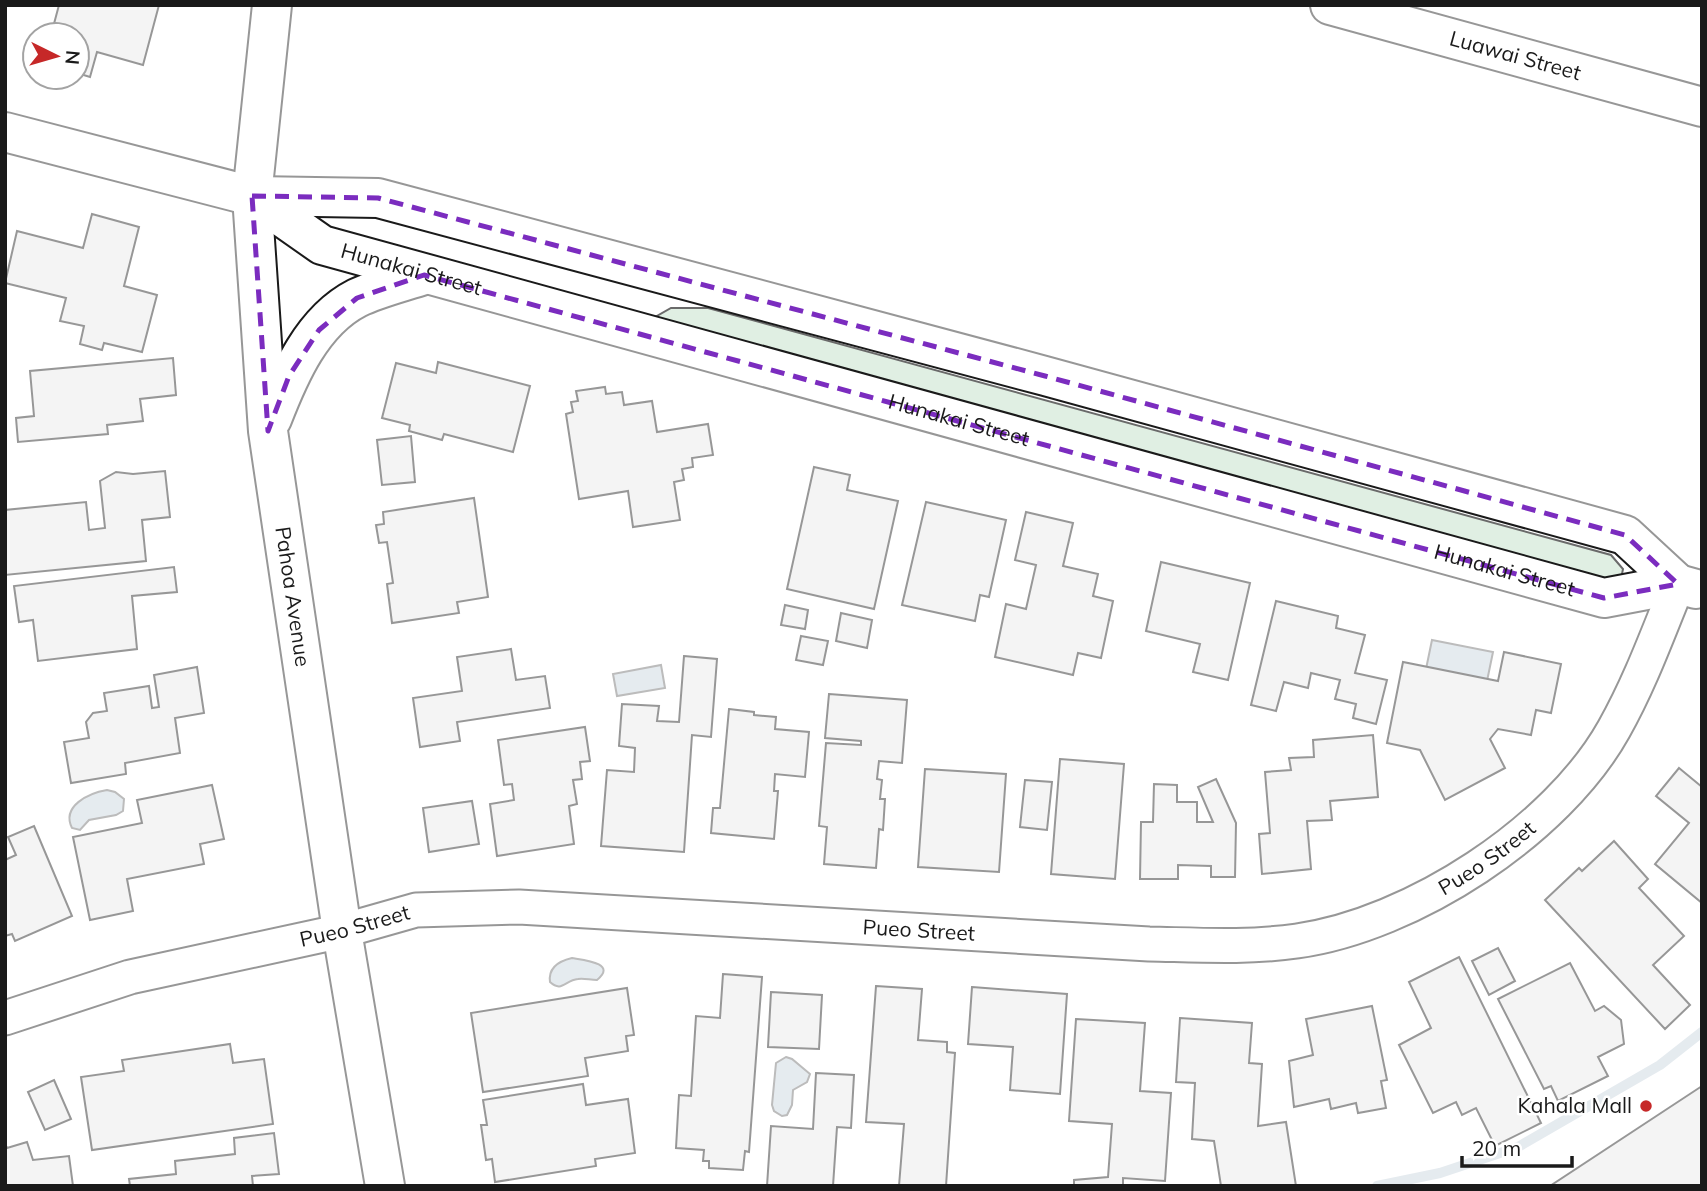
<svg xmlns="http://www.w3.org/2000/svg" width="1707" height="1191" viewBox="0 0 1707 1191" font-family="Mulish,sans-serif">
  <rect width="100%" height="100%" fill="#fff"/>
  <polygon fill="#e0efe3" stroke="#6a6a6a" stroke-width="2" points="671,308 708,308 1611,555 1623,569 1621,579 1604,582 650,320"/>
  <g fill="#c6d2dc" stroke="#6a6a6a" stroke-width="2">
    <polygon points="1432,640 1493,652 1487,681 1426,669"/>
    <polygon points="661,665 665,688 617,696 613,674"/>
    <path d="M 107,790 L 115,792 L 124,799 L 123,811 L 116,815 L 89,820 L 80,830 L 72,828 C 61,806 89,793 107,790 Z"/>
    <path d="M 572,958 C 583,960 618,963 597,980 C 590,980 584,978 578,979 C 565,980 562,993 550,982 C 548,967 559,961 572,958 Z"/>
    <polygon points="786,1057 792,1059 810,1074 807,1082 793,1090 792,1105 787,1115 782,1116 774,1111 772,1105 776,1063"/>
  </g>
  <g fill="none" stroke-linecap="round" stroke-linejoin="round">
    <polyline stroke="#c6d2dc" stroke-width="10" points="1377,1186 1440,1173 1518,1147 1660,1065 1702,1032"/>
  </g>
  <g fill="#e6e6e6" stroke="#1a1a1a" stroke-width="2">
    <polygon points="59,5 159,5 143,65 97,52 90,77 77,73 77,35 51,35"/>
    <polygon points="92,214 139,227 124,286 157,295 142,352 104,343 102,350 80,344 84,326 60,321 66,298 5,283 17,231 83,248"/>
    <polygon points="173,358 176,395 140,399 143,421 107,425 108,434 18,442 16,418 34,416 30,371"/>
    <polygon points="438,362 530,386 513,452 444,434 442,440 409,431 410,425 382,418 396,363 436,373"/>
    <polygon points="605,387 606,394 622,392 624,405 652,401 657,432 708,424 713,455 692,458 693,467 682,469 684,480 674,482 680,520 633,527 628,491 579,499 566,414 573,412 571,402 578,401 576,391"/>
    <polygon points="411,436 415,482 382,485 377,440"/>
    <polygon points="814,467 850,475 847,490 898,501 874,609 787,589"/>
    <polygon points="165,471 170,517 142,520 146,561 5,575 5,510 86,502 89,530 105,528 100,481 116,472 133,474"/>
    <polygon points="474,498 488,597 457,602 459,613 392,623 387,584 393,583 387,542 379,543 376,525 384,524 383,512"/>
    <polygon points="926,502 1006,520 989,597 980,595 975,621 902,605"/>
    <polygon points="1026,512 1073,523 1063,566 1098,574 1093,596 1113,601 1101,658 1078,653 1073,675 995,657 1006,604 1026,609 1036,565 1015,560"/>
    <polygon points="1161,562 1250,583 1228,680 1193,672 1200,644 1146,631"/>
    <polygon points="174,567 177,592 132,596 137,649 38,661 33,620 19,622 14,586"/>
    <polygon points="1276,601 1338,616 1336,628 1365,635 1355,673 1387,680 1376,724 1353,718 1356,704 1335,699 1340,680 1311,673 1308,688 1284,682 1276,711 1251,705"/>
    <polygon points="785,605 808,610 805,629 781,625"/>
    <polygon points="841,613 872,620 867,648 836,641"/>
    <polygon points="801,636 828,641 823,665 796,660"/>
    <polygon points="511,649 516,680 545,676 550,708 457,722 460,741 420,747 413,698 462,691 457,657"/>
    <polygon points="1504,652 1561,664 1551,713 1536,710 1531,735 1498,729 1490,739 1505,768 1445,800 1420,750 1387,743 1403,662 1498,681"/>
    <polygon points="684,656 717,659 711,737 692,735 684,852 601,846 607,770 634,772 635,748 619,746 622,704 659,706 657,721 679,722"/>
    <polygon points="197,667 204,713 175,718 180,753 125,763 126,774 71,783 64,742 89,738 86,722 93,713 107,711 104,693 149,686 152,708 159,707 154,675"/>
    <polygon points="829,694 907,700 902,763 879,761 877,779 882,780 880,799 885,799 883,830 879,829 876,868 824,864 827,827 819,826 826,743 861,745 861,741 825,738"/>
    <polygon points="729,709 754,712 754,715 776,717 775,729 809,732 805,777 775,774 774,791 778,791 774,839 711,833 713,808 720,808"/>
    <polygon points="585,727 590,761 580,762 582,779 573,780 577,804 569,806 574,844 497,856 490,804 514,800 512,784 504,785 498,740"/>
    <polygon points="1373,735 1378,797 1330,801 1332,820 1307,821 1311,869 1262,874 1259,834 1270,833 1265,772 1291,770 1289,758 1314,757 1313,740"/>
    <polygon points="1060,759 1124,764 1115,879 1051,874"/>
    <polygon points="1679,768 1702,787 1702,903 1655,864 1689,823 1656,796"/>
    <polygon points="925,769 1006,774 999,872 918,867"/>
    <polygon points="1216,779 1236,823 1235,877 1211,877 1211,866 1178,865 1178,879 1140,879 1141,822 1153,822 1154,784 1177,785 1177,802 1197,802 1197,822 1213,822 1198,787"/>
    <polygon points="1025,780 1052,782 1047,830 1020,827"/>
    <polygon points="212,785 224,839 200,844 204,864 127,879 133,911 90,920 73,837 142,823 137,800"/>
    <polygon points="472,801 479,844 429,852 423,808"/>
    <polygon points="34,826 72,916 15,941 12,934 5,936 5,860 16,855 8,837"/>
    <polygon points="1614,841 1648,879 1639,888 1684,936 1653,965 1690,1005 1665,1029 1545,900 1579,868 1582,871"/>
    <polygon points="1498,948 1515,981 1489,995 1472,961"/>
    <polygon points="1459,957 1541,1123 1495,1146 1476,1108 1462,1115 1456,1102 1433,1113 1399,1045 1431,1028 1409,982"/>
    <polygon points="1570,963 1595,1011 1604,1006 1621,1020 1624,1044 1598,1057 1608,1076 1558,1101 1551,1086 1544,1089 1498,999"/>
    <polygon points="723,974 762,977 749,1152 745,1151 743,1170 709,1168 709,1161 703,1161 704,1150 676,1148 679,1095 691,1096 696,1016 720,1018"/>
    <polygon points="876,986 922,989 918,1040 947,1042 947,1052 955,1053 946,1186 899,1186 904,1124 866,1122"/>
    <polygon points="972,987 1067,994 1060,1094 1010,1090 1013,1047 968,1044"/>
    <polygon points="627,988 634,1035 626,1036 628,1051 585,1058 588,1076 483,1092 471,1013"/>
    <polygon points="771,992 822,995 819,1049 768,1047"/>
    <polygon points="1372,1006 1387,1080 1381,1081 1386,1108 1358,1113 1356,1103 1331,1109 1329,1099 1294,1107 1289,1061 1313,1055 1306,1019"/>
    <polygon points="1180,1018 1252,1023 1249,1063 1262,1064 1258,1126 1286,1122 1296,1186 1221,1186 1214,1141 1192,1139 1195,1083 1176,1082"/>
    <polygon points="1076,1019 1145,1023 1140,1091 1171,1093 1165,1181 1123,1178 1123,1186 1074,1186 1074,1180 1108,1177 1112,1124 1069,1121"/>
    <polygon points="230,1044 233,1063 264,1059 273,1124 92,1150 81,1077 124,1071 122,1060"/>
    <polygon points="816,1073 854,1075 851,1128 837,1127 833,1186 767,1186 771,1126 813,1129"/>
    <polygon points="54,1080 71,1119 45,1130 28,1092"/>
    <polygon points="583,1084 586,1105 628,1099 635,1153 595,1159 596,1166 495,1182 492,1159 486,1160 481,1125 487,1125 483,1100"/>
    <polygon points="1702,1086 1702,1186 1550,1186"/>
    <polygon points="274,1133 279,1174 252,1176 253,1186 130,1186 129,1179 176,1174 175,1161 235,1154 234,1138"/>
    <polygon points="27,1142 33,1160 69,1156 73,1186 5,1186 5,1144 7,1148"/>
  </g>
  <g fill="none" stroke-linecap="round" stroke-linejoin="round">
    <g stroke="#1a1a1a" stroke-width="37">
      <g id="minor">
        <path id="s1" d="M 5,1018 L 130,977 L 342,931 L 416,910 L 519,907 L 1149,944 C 1199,945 1248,948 1297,941 C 1412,925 1557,831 1614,729 C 1640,683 1658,633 1678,584"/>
      </g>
    </g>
    <g stroke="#1a1a1a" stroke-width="42">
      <g id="tertiary">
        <path id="s2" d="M 272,5 L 252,196 L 268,431 L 342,931 L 385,1186"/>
        <path id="s3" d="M 1330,5 L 1702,107"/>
        <polyline points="5,132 252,196 378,198 1045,376 1625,535 1678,584"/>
        <path id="s4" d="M 252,196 L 322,245 L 1604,598 L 1678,584 L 1696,589"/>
        <path d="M 272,419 C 289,375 312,321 357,298 C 378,288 403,282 424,275"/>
      </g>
    </g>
    <use href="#minor" stroke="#fff" stroke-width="33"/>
    <use href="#tertiary" stroke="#fff" stroke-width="38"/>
  </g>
  <path d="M0 0H1707V1191H0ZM 252,196 L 378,198 L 1045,376 L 1625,535 L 1678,584 L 1604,598 L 424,275 L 357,298 L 319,330 L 289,376 L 268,431 Z" fill="#fff" fill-opacity=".55" fill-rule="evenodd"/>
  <path fill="none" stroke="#7b2cbf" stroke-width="5" stroke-dasharray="14 9" stroke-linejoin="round" d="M 252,196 L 378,198 L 1045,376 L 1625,535 L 1678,584 L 1604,598 L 424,275 L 357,298 L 319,330 L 289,376 L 268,431 Z"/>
  <circle fill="#c62828" stroke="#fff" stroke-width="2.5" cx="1646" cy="1106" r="7"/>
  <g text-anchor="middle" stroke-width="5" stroke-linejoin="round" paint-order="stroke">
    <g font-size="21" fill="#1a1a1a" stroke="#fff">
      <text dy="7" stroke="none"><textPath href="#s3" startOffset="192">Luawai Street</textPath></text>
      <text dy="7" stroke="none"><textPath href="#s4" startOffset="178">Hunakai Street</textPath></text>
      <text dy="7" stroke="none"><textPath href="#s4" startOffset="746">Hunakai Street</textPath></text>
      <text dy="7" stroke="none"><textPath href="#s4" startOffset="1312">Hunakai Street</textPath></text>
      <text dy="7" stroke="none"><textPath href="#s2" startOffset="595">Pahoa Avenue</textPath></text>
      <text dy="7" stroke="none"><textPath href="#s1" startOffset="1517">Pueo Street</textPath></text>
      <text dy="7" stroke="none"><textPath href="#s1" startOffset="362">Pueo Street</textPath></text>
      <text dy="7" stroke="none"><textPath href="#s1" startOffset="929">Pueo Street</textPath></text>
    </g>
    <g font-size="21" fill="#1a1a1a" stroke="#fff" text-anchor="end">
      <text x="1632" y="1113">Kahala Mall</text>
    </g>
  </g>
  <rect width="1707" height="1191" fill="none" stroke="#1a1a1a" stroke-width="14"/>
  <g transform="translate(56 56) rotate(95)"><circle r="33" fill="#ffffff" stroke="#a3a3a3" stroke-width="2"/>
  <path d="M0-5L12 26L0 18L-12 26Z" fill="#c62828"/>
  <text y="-10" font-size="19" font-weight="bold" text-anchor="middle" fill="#1a1a1a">N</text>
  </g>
  <path d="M1462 1156v10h110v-10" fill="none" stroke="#1a1a1a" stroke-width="3.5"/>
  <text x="1472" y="1156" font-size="21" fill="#1a1a1a" stroke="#ffffff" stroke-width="5" paint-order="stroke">20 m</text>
</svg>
